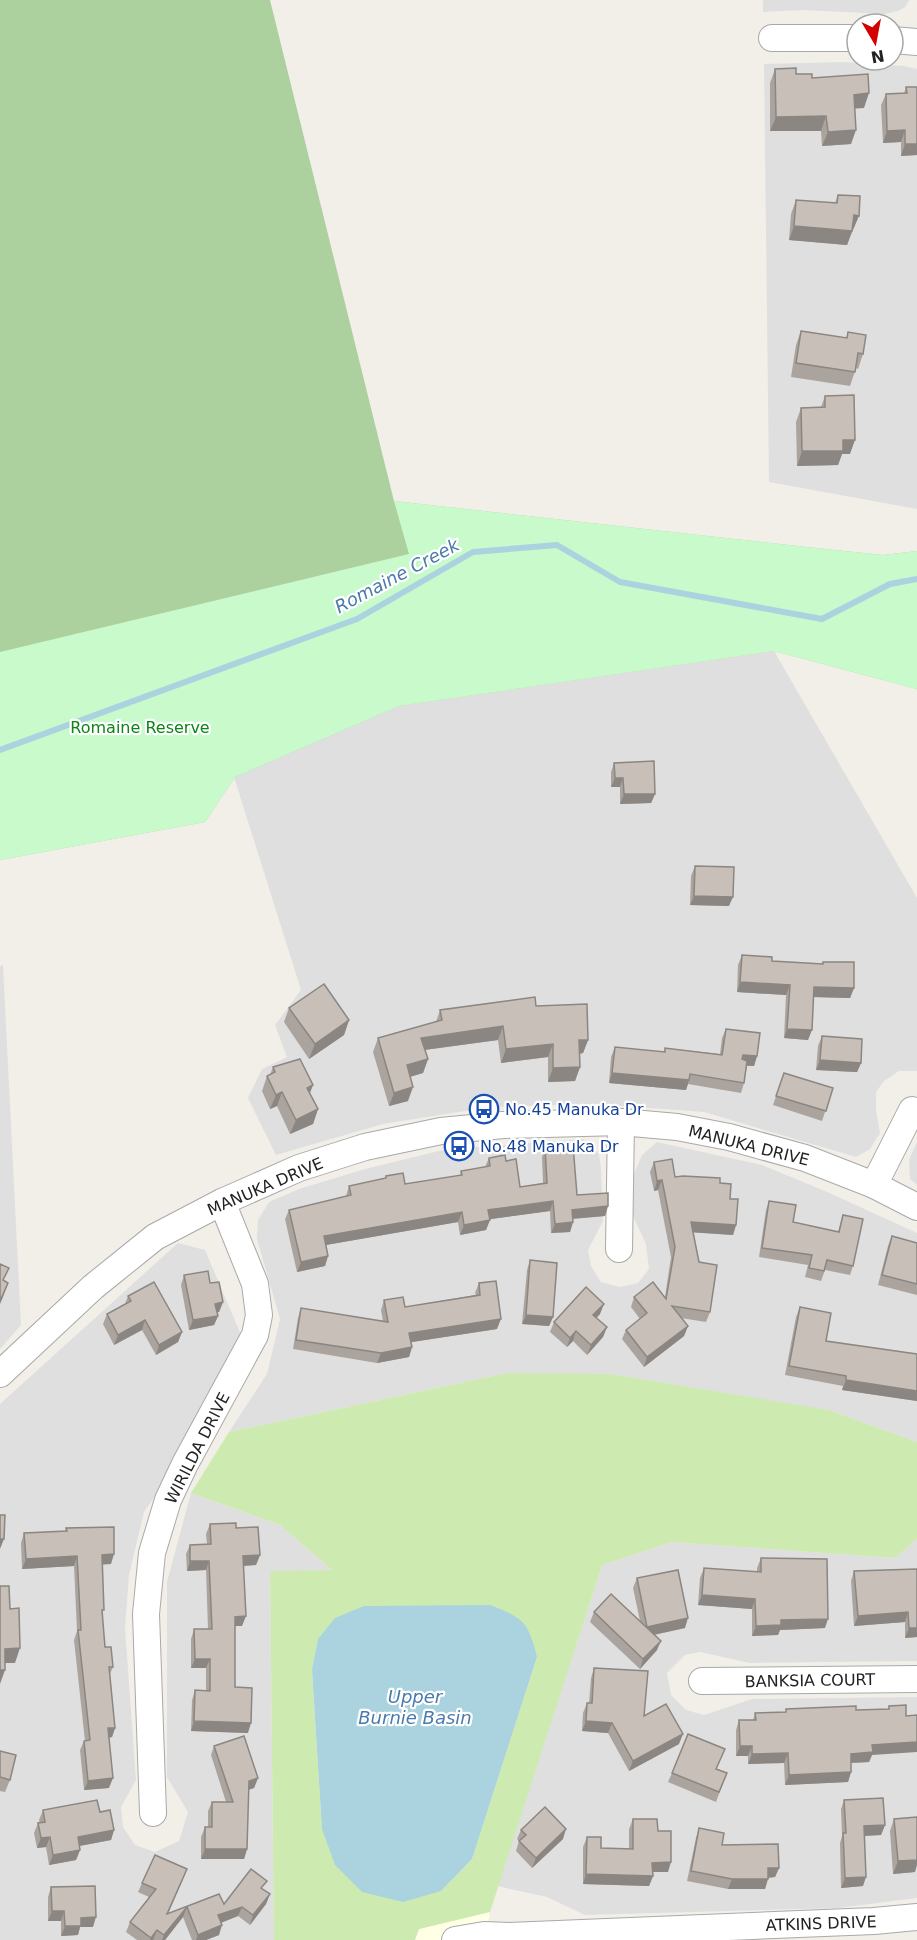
<svg xmlns="http://www.w3.org/2000/svg" width="917" height="1940" viewBox="0 0 917 1940" font-family="'DejaVu Sans',sans-serif">
  <rect width="100%" height="100%" fill="#f2efe9"/>
  <g fill="#e0dfdf">
    <polygon points="763,0 909,0 905,7 898,11 884,14 803,10 763,12"/>
    <polygon points="843,62 904,66 917,69 917,509 769,482 764,64"/>
    <polygon points="774,651 917,898 917,1071 899,1071 884,1081 876,1092 876,1111 880,1133 870,1149 856,1157 704,1112 593,1104 490,1107 383,1124 276,1155 248,1098 262,1069 287,1057 275,1025 301,990 234,777 399,706"/>
    <polygon points="3,965 21,1325 0,1349 0,966"/>
    <polygon points="584,1139 599,1154 601,1168 603,1221 588,1250 591,1266 601,1282 620,1287 638,1283 649,1269 646,1244 633,1216 632,1179 642,1155 657,1142 762,1165 825,1191 917,1233 917,1442 829,1410 507,1373 229,1432 267,1374 280,1319 257,1239 258,1220 269,1202 299,1189 365,1169 447,1149"/>
    <polygon points="917,1142 917,1185 910,1179 909,1160"/>
    <polygon points="178,1243 205,1250 242,1337 155,1496 144,1512 129,1575 125,1628 136,1780 121,1807 123,1827 135,1845 155,1852 179,1841 188,1812 167,1777 167,1582 191,1493 280,1525 332,1570 270,1572 274,1940 0,1940 0,1404"/>
    <polygon points="917,1539 917,1661 750,1663 700,1652 685,1655 667,1673 671,1695 686,1710 704,1715 752,1699 917,1697 917,1898 838,1908 585,1915 547,1897 497,1886 602,1565 672,1542 895,1558"/>
  </g>
  <polygon fill="#ffffe5" points="490,1912 486,1940 415,1940 419,1929"/>
  <path fill="#cdebb0" fill-rule="evenodd" d="M 507,1373 L 610,1374 L 829,1410 L 917,1442 L 917,1539 L 895,1558 L 672,1542 L 602,1565 L 490,1912 L 419,1929 L 415,1940 L 274,1940 L 270,1571 L 332,1570 L 280,1525 L 191,1493 L 229,1432 ZM 318,1639 L 537,1657 L 472,1859 L 441,1891 L 322,1829 L 312,1669 Z"/>
  <polygon fill="#add19e" points="0,0 270,0 394,501 825,549 883,555 917,551 917,689 774,651 399,706 235,777 205,822 0,860"/>
  <polygon fill="#c8facc" points="394,501 825,549 883,555 917,551 917,689 774,651 399,706 235,777 205,822 0,860 0,652 409,554"/>
  <path fill="#aad3df" d="M 490,1605 C 524,1618 528,1622 537,1657 L 472,1859 L 441,1891 L 403,1902 L 362,1892 L 335,1865 L 322,1829 L 312,1669 L 318,1639 L 335,1618 L 364,1606 Z"/>
  <g fill="none" stroke-linecap="round" stroke-linejoin="round">
    <polyline stroke="#aad3df" stroke-width="6" points="0,750 357,619 473,552 557,545 620,582 822,619 890,584 917,579"/>
    <g stroke="#a9a9a9" stroke-width="28">
      <g id="minor">
        <polyline points="772,38 857,38"/>
        <polyline points="893,40 917,42"/>
        <polyline points="874,1185 912,1110"/>
        <polyline points="619,1249 621,1122"/>
        <polyline points="0,1374 93,1287 155,1237 222,1202 299,1168 365,1147 441,1131 503,1125 621,1122 677,1127 729,1137 805,1158 874,1185 917,1207"/>
        <polyline points="702,1681 917,1679"/>
        <polyline points="153,1813 146,1614 152,1553 168,1500 185,1464 255,1335 259,1315 255,1284 222,1202"/>
        <polyline points="455,1940 484,1935 509,1936 874,1921 917,1917"/>
      </g>
    </g>
    <use href="#minor" stroke="#fff" stroke-width="26"/>
  </g>
  <g fill="#aba49e">
    <polygon points="775,69 812,78 864,108 855,108 851,144 822,146 821,131 770,131 770,83"/>
    <polygon points="906,87 917,155 901,156 901,142 883,143 881,105 886,94 904,93"/>
    <polygon points="838,195 853,230 847,245 789,240 791,214 796,200 835,203"/>
    <polygon points="801,331 846,338 848,332 863,354 858,369 856,368 850,386 791,377 796,345"/>
    <polygon points="825,396 850,454 842,454 838,465 797,466 796,422 801,408 821,407"/>
    <polygon points="614,763 655,794 651,803 620,804 620,787 611,787 611,772"/>
    <polygon points="695,866 729,906 690,905 691,876"/>
    <polygon points="742,955 772,961 822,964 823,962 854,988 850,998 814,997 808,1040 784,1038 786,995 737,992 738,965"/>
    <polygon points="536,1006 588,1040 583,1053 580,1054 580,1067 575,1081 548,1082 548,1057 501,1063 498,1040 425,1050 428,1059 423,1073 410,1077 408,1101 389,1106 373,1052 378,1038 436,1022 440,1010"/>
    <polygon points="289,1008 349,1020 344,1035 309,1059 284,1022"/>
    <polygon points="726,1029 757,1056 754,1066 747,1066 744,1083 741,1093 688,1084 686,1090 609,1083 611,1057 615,1047 664,1052 665,1048 720,1054 722,1038"/>
    <polygon points="822,1036 861,1063 857,1072 816,1070 818,1046"/>
    <polygon points="273,1067 313,1085 310,1093 318,1109 313,1124 290,1134 277,1106 270,1109 262,1091 267,1076 270,1075"/>
    <polygon points="784,1073 833,1088 822,1121 773,1105"/>
    <polygon points="545,1147 577,1195 608,1206 605,1216 573,1219 573,1222 570,1232 551,1233 550,1211 490,1219 486,1230 460,1235 458,1222 326,1245 328,1256 325,1266 297,1272 285,1219 289,1210 346,1196 349,1186 385,1178 386,1176 405,1184 460,1176 461,1171 485,1167 489,1158 506,1161 520,1187 543,1183 542,1157"/>
    <polygon points="654,1162 675,1177 720,1183 730,1199 736,1225 733,1235 693,1232 710,1312 706,1322 681,1318 688,1326 684,1336 644,1367 622,1339 626,1330 640,1319 631,1307 634,1297 665,1297 671,1257 658,1190 654,1191 650,1172"/>
    <polygon points="769,1201 793,1222 838,1232 843,1215 853,1266 850,1275 825,1270 821,1281 805,1277 808,1265 759,1257 766,1210"/>
    <polygon points="892,1236 917,1243 917,1295 878,1285 888,1246"/>
    <polygon points="530,1260 553,1317 549,1326 522,1324 527,1270"/>
    <polygon points="184,1275 210,1283 223,1302 219,1312 217,1312 218,1316 214,1325 189,1330 181,1285"/>
    <polygon points="479,1283 497,1329 411,1342 412,1347 409,1357 377,1363 293,1349 298,1318 301,1308 383,1321 381,1310 384,1300 405,1307 476,1295 475,1293"/>
    <polygon points="128,1296 182,1332 178,1342 156,1355 142,1330 114,1345 103,1324 107,1314 125,1304"/>
    <polygon points="800,1307 826,1341 917,1354 917,1401 842,1390 843,1386 785,1375 796,1317"/>
    <polygon points="600,1314 596,1318 607,1327 603,1337 587,1355 573,1341 567,1347 550,1332 554,1322"/>
    <polygon points="210,1524 236,1528 260,1555 256,1565 244,1566 242,1626 235,1626 235,1687 248,1733 191,1731 192,1700 195,1690 206,1691 206,1668 191,1668 191,1639 194,1629 208,1629 206,1570 187,1571 186,1554 190,1545 207,1544 206,1534"/>
    <polygon points="66,1528 111,1564 102,1564 102,1615 105,1647 113,1667 110,1674 115,1728 112,1737 109,1738 109,1788 84,1790 80,1750 84,1741 85,1741 74,1640 77,1631 74,1566 22,1569 21,1543 24,1533 65,1531"/>
    <polygon points="761,1558 825,1628 780,1630 778,1635 752,1636 752,1609 698,1605 700,1578 704,1568 757,1572 757,1568"/>
    <polygon points="917,1569 917,1637 905,1638 905,1622 854,1626 851,1581 854,1571"/>
    <polygon points="637,1578 685,1628 654,1635 657,1650 640,1669 590,1622 594,1612 640,1621 633,1588"/>
    <polygon points="594,1668 644,1716 679,1744 629,1771 608,1733 582,1731 583,1713 587,1703 589,1703 591,1678"/>
    <polygon points="906,1705 872,1755 869,1762 851,1763 851,1772 848,1782 785,1785 784,1763 748,1764 748,1756 736,1756 736,1730 739,1720 753,1720 755,1713 785,1712 786,1709 856,1710 888,1709 889,1706"/>
    <polygon points="214,1746 258,1778 254,1788 248,1790 247,1849 244,1859 201,1859 201,1837 205,1827 208,1827 208,1811 212,1802 226,1802 211,1755"/>
    <polygon points="0,1751 10,1780 5,1792 0,1791"/>
    <polygon points="717,1769 727,1773 716,1802 668,1782 672,1773"/>
    <polygon points="844,1800 885,1825 881,1835 865,1836 863,1886 841,1888 840,1843 842,1836 841,1809"/>
    <polygon points="43,1810 100,1812 114,1830 111,1840 79,1846 80,1850 76,1860 49,1865 46,1847 37,1848 34,1833 38,1823 40,1823 39,1820"/>
    <polygon points="633,1819 658,1831 668,1872 653,1872 653,1876 649,1886 583,1884 583,1847 587,1837 601,1848 629,1849 629,1829"/>
    <polygon points="894,1819 915,1872 893,1874 890,1831"/>
    <polygon points="699,1828 722,1845 779,1868 775,1877 768,1878 765,1889 728,1889 687,1881 696,1838"/>
    <polygon points="521,1830 563,1839 532,1868 516,1851 519,1841 517,1839"/>
    <polygon points="183,1879 168,1914 219,1894 224,1904 263,1890 270,1894 266,1904 250,1925 238,1916 221,1923 219,1935 206,1940 192,1940 183,1917 165,1940 137,1940 126,1932 130,1922 149,1897 138,1892 142,1883"/>
    <polygon points="51,1887 93,1927 80,1927 78,1935 61,1936 61,1921 48,1921 48,1897"/>
  </g>
  <g fill="#8b8681">
    <polygon points="869,93 864,108 849,109 854,95"/>
    <polygon points="826,116 821,131 770,131 776,117"/>
    <polygon points="856,130 851,144 822,146 828,132"/>
    <polygon points="905,130 901,142 883,143 887,131"/>
    <polygon points="905,144 917,144 917,155 901,156"/>
    <polygon points="854,215 859,216 853,230 849,230"/>
    <polygon points="794,226 852,231 847,245 789,240"/>
    <polygon points="843,440 855,440 850,454 842,454 838,465 797,466 802,451"/>
    <polygon points="615,778 623,778 620,787 611,787"/>
    <polygon points="624,794 655,794 651,803 620,804"/>
    <polygon points="694,896 733,897 729,906 690,905"/>
    <polygon points="740,982 790,985 786,995 737,992"/>
    <polygon points="814,987 854,988 850,998 811,997"/>
    <polygon points="349,1020 344,1035 309,1059 315,1044"/>
    <polygon points="503,1026 498,1040 416,1051 421,1038"/>
    <polygon points="787,1029 812,1030 808,1040 784,1038"/>
    <polygon points="579,1040 588,1040 583,1053 574,1054"/>
    <polygon points="553,1044 548,1057 501,1063 506,1049"/>
    <polygon points="743,1055 757,1056 754,1066 739,1065"/>
    <polygon points="428,1059 423,1073 402,1079 407,1065"/>
    <polygon points="820,1060 861,1063 857,1072 816,1070"/>
    <polygon points="580,1067 575,1081 548,1082 553,1068"/>
    <polygon points="612,1073 689,1080 686,1090 609,1083"/>
    <polygon points="313,1085 307,1099 307,1088"/>
    <polygon points="413,1087 408,1101 389,1106 394,1093"/>
    <polygon points="282,1092 277,1106 270,1109 276,1095"/>
    <polygon points="318,1109 313,1124 290,1134 296,1120"/>
    <polygon points="662,1180 658,1190 654,1191 657,1181"/>
    <polygon points="553,1201 550,1211 484,1220 488,1210"/>
    <polygon points="608,1206 605,1216 568,1219 572,1210"/>
    <polygon points="462,1212 458,1222 320,1246 324,1236"/>
    <polygon points="490,1220 486,1230 460,1235 464,1225"/>
    <polygon points="573,1222 570,1232 551,1233 555,1224"/>
    <polygon points="691,1222 736,1225 733,1235 687,1232"/>
    <polygon points="328,1256 325,1266 297,1272 301,1262"/>
    <polygon points="8,1283 3,1297 0,1304 0,1301"/>
    <polygon points="223,1302 219,1312 212,1313 215,1304"/>
    <polygon points="604,1304 600,1314 590,1325 593,1315"/>
    <polygon points="526,1315 553,1317 549,1326 522,1324"/>
    <polygon points="218,1316 214,1325 189,1330 193,1320"/>
    <polygon points="501,1319 497,1329 406,1343 409,1333"/>
    <polygon points="145,1320 142,1330 114,1345 118,1335"/>
    <polygon points="688,1326 684,1336 644,1367 647,1357"/>
    <polygon points="607,1327 603,1337 587,1355 591,1345"/>
    <polygon points="576,1331 573,1341 567,1347 570,1338"/>
    <polygon points="182,1332 178,1342 156,1355 159,1345"/>
    <polygon points="412,1347 409,1357 377,1363 381,1353"/>
    <polygon points="846,1380 917,1391 917,1401 842,1390"/>
    <polygon points="0,1539 4,1539 0,1549"/>
    <polygon points="114,1554 111,1564 98,1565 102,1555"/>
    <polygon points="260,1555 256,1565 240,1566 243,1556"/>
    <polygon points="77,1556 74,1566 22,1569 26,1559"/>
    <polygon points="190,1561 209,1561 206,1570 187,1571"/>
    <polygon points="702,1595 755,1599 752,1609 698,1605"/>
    <polygon points="908,1612 905,1622 854,1626 858,1616"/>
    <polygon points="246,1616 242,1626 231,1626 235,1617"/>
    <polygon points="688,1618 685,1628 643,1637 647,1627"/>
    <polygon points="828,1619 825,1628 780,1630 778,1635 752,1636 756,1626 781,1620"/>
    <polygon points="909,1628 917,1628 917,1637 905,1638"/>
    <polygon points="661,1641 657,1650 640,1669 643,1659"/>
    <polygon points="20,1648 15,1663 0,1663 5,1649"/>
    <polygon points="195,1659 210,1659 206,1668 191,1668"/>
    <polygon points="0,1670 5,1670 0,1684"/>
    <polygon points="194,1721 251,1723 248,1733 191,1731"/>
    <polygon points="586,1721 612,1723 608,1733 582,1731"/>
    <polygon points="108,1728 115,1728 112,1737 104,1738"/>
    <polygon points="683,1734 679,1744 629,1771 633,1761"/>
    <polygon points="917,1742 917,1752 872,1755 869,1762 847,1763 851,1754 872,1745"/>
    <polygon points="740,1746 752,1746 748,1756 736,1756"/>
    <polygon points="788,1753 784,1763 748,1764 752,1754"/>
    <polygon points="851,1772 848,1782 785,1785 789,1775"/>
    <polygon points="113,1778 109,1788 84,1790 88,1781"/>
    <polygon points="258,1778 254,1788 245,1791 249,1781"/>
    <polygon points="885,1825 881,1835 861,1836 864,1826"/>
    <polygon points="566,1829 563,1839 532,1868 536,1858"/>
    <polygon points="114,1830 111,1840 74,1847 78,1837"/>
    <polygon points="50,1837 46,1847 37,1848 41,1838"/>
    <polygon points="205,1849 247,1849 244,1859 201,1859"/>
    <polygon points="80,1850 76,1860 49,1865 53,1855"/>
    <polygon points="917,1860 917,1865 915,1872 893,1874 898,1861"/>
    <polygon points="671,1862 668,1872 649,1872 652,1863"/>
    <polygon points="768,1868 779,1868 775,1877 764,1878"/>
    <polygon points="187,1869 183,1879 163,1924 167,1914"/>
    <polygon points="586,1874 653,1876 649,1886 583,1884"/>
    <polygon points="866,1877 863,1886 841,1888 845,1878"/>
    <polygon points="732,1879 768,1879 765,1889 728,1889"/>
    <polygon points="270,1894 266,1904 250,1925 253,1915"/>
    <polygon points="187,1907 183,1917 165,1940 162,1940 164,1935"/>
    <polygon points="242,1907 238,1916 215,1925 218,1915"/>
    <polygon points="52,1911 64,1911 61,1921 48,1921"/>
    <polygon points="96,1917 93,1927 80,1927 78,1935 61,1936 65,1926 81,1918"/>
    <polygon points="222,1925 219,1935 206,1940 196,1940 198,1935"/>
    <polygon points="157,1930 153,1940 150,1940 151,1938"/>
  </g>
  <g fill="#c7bfb8" stroke="#8b8681" stroke-width="1.5">
    <polygon points="796,68 796,74 812,74 812,78 868,74 869,93 854,95 856,130 828,132 826,116 776,117 775,69"/>
    <polygon points="906,87 917,87 917,144 905,144 905,130 887,131 886,94 907,93"/>
    <polygon points="838,195 860,196 859,216 854,215 852,231 794,226 796,200 837,203"/>
    <polygon points="801,331 847,338 848,332 866,335 863,354 858,353 855,372 796,363"/>
    <polygon points="854,395 855,440 843,440 843,451 802,451 801,408 825,407 825,396"/>
    <polygon points="654,761 655,794 624,794 623,778 615,778 614,763"/>
    <polygon points="695,866 734,867 733,897 694,896"/>
    <polygon points="742,955 772,957 772,961 823,964 823,962 854,962 854,988 814,987 812,1030 787,1029 790,985 740,982"/>
    <polygon points="324,984 349,1020 315,1044 289,1008"/>
    <polygon points="535,997 536,1006 587,1004 588,1040 579,1040 580,1067 553,1068 553,1044 506,1049 503,1026 421,1038 428,1059 407,1065 413,1087 394,1093 378,1038 442,1020 440,1010"/>
    <polygon points="726,1029 760,1033 757,1056 743,1055 742,1059 747,1061 744,1083 690,1074 689,1080 612,1073 615,1047 665,1052 665,1048 722,1055"/>
    <polygon points="822,1036 862,1039 861,1063 820,1060"/>
    <polygon points="300,1059 313,1085 307,1088 318,1109 296,1120 282,1092 276,1095 267,1076 275,1072 273,1067"/>
    <polygon points="784,1073 833,1088 826,1111 776,1096"/>
    <polygon points="573,1145 577,1195 608,1193 608,1206 572,1210 573,1222 555,1224 553,1201 488,1210 490,1220 464,1225 462,1212 324,1236 328,1256 301,1262 289,1210 351,1195 349,1186 386,1178 386,1176 403,1173 405,1184 462,1175 461,1171 490,1166 489,1158 505,1155 506,1161 516,1159 520,1187 547,1183 545,1147"/>
    <polygon points="672,1159 675,1177 683,1176 720,1178 720,1183 731,1184 730,1199 738,1199 736,1225 691,1222 699,1262 717,1265 710,1312 672,1306 688,1326 647,1357 626,1330 647,1313 634,1297 653,1282 666,1299 675,1247 662,1180 657,1181 654,1162"/>
    <polygon points="769,1201 796,1205 793,1222 839,1232 843,1215 863,1219 853,1266 827,1260 824,1271 809,1268 812,1255 762,1248"/>
    <polygon points="892,1236 917,1243 917,1284 882,1275"/>
    <polygon points="530,1260 557,1263 553,1317 526,1315"/>
    <polygon points="0,1264 9,1268 3,1280 8,1283 0,1301"/>
    <polygon points="208,1271 210,1283 219,1282 223,1302 215,1304 218,1316 193,1320 184,1275"/>
    <polygon points="496,1281 501,1319 409,1333 412,1347 381,1353 296,1340 301,1308 388,1322 384,1300 403,1297 405,1307 480,1295 479,1283"/>
    <polygon points="154,1282 182,1332 159,1345 145,1320 118,1335 107,1314 131,1301 128,1296"/>
    <polygon points="586,1287 604,1304 593,1315 607,1327 591,1345 576,1331 570,1338 554,1322"/>
    <polygon points="800,1307 831,1313 826,1341 917,1354 917,1391 846,1380 846,1376 789,1366"/>
    <polygon points="0,1515 5,1515 4,1539 0,1539"/>
    <polygon points="236,1523 236,1528 258,1527 260,1555 243,1556 246,1616 235,1617 235,1687 252,1688 251,1723 194,1721 195,1690 210,1691 210,1659 195,1659 194,1629 212,1629 209,1561 190,1561 190,1545 211,1544 210,1524"/>
    <polygon points="114,1527 114,1554 102,1555 104,1610 102,1610 105,1647 111,1647 113,1667 109,1667 115,1728 108,1728 113,1778 88,1781 84,1741 90,1740 78,1630 81,1630 77,1556 26,1559 24,1533 67,1531 66,1528"/>
    <polygon points="761,1558 827,1559 828,1619 781,1620 781,1625 756,1626 755,1599 702,1595 704,1568 761,1572"/>
    <polygon points="917,1569 917,1628 909,1628 908,1612 858,1616 854,1571"/>
    <polygon points="678,1570 688,1618 647,1627 637,1578"/>
    <polygon points="0,1586 9,1586 10,1609 19,1608 20,1648 5,1649 5,1670 0,1670"/>
    <polygon points="611,1594 661,1641 643,1659 594,1612"/>
    <polygon points="594,1668 648,1671 644,1716 666,1704 683,1734 633,1761 612,1723 586,1721 587,1703 592,1703"/>
    <polygon points="906,1705 906,1716 917,1715 917,1742 872,1745 873,1752 851,1754 851,1772 789,1775 788,1753 752,1754 752,1746 740,1746 739,1720 756,1720 755,1713 786,1712 786,1709 856,1706 856,1710 889,1709 889,1706"/>
    <polygon points="688,1734 725,1749 716,1769 727,1773 719,1792 672,1773"/>
    <polygon points="244,1736 258,1778 249,1781 247,1849 205,1849 205,1827 212,1827 212,1802 233,1802 214,1746"/>
    <polygon points="0,1751 16,1755 10,1780 0,1777"/>
    <polygon points="883,1798 885,1825 864,1826 866,1877 845,1878 843,1833 846,1833 844,1800"/>
    <polygon points="97,1800 100,1812 110,1810 114,1830 78,1837 80,1850 53,1855 50,1837 41,1838 38,1823 45,1822 43,1810"/>
    <polygon points="545,1807 566,1829 536,1858 519,1841 526,1835 521,1830"/>
    <polygon points="917,1817 917,1860 898,1861 894,1819"/>
    <polygon points="633,1819 657,1819 658,1831 671,1831 671,1862 652,1863 653,1876 586,1874 587,1837 601,1837 601,1848 633,1849"/>
    <polygon points="699,1828 724,1833 722,1845 778,1844 779,1868 768,1868 768,1879 732,1879 691,1871"/>
    <polygon points="155,1855 187,1869 167,1914 219,1894 224,1904 251,1869 267,1881 261,1888 270,1894 253,1915 242,1907 218,1915 222,1925 198,1935 187,1907 164,1935 157,1930 151,1938 130,1922 156,1889 142,1883"/>
    <polygon points="95,1886 96,1917 81,1918 81,1926 65,1926 64,1911 52,1911 51,1887"/>
  </g>
  <defs>
    <g id="bus-ring" transform="scale(1.5)"><circle r="9.5" fill="#fff" stroke="#1a4fb4" stroke-width="1.5"/><path d="M-5-6H5V4H4V6H2V4H-2V6H-4V4H-5ZM-3.5-4V0h7V-4ZM-3.5 1.2v1.5H-2V1.2ZM2 1.2v1.5H3.5V1.2Z" fill="#1a4fb4"/></g>
  </defs>
  <g fill-rule="evenodd">
    <use href="#bus-ring" x="484" y="1109"/>
    <use href="#bus-ring" x="459" y="1146"/>
  </g>
  <g text-anchor="middle" stroke-width="4.5" stroke-linejoin="round" paint-order="stroke">
    <g font-size="16" fill="#0c8416" stroke="#fff">
      <text x="140" y="733">Romaine Reserve</text>
    </g>
    <g font-size="16" fill="#164399" stroke="#fff" text-anchor="start">
      <text x="505" y="1115">No.45 Manuka Dr</text>
      <text x="480" y="1152">No.48 Manuka Dr</text>
    </g>
    <g font-size="16" fill="#222" stroke="#fff">
      <text transform="translate(749 1145) rotate(14)" y="6">MANUKA DRIVE</text>
      <text transform="translate(265 1186) rotate(-23)" y="6">MANUKA DRIVE</text>
      <text transform="translate(197 1448) rotate(-63)" y="6">WIRILDA DRIVE</text>
      <text transform="translate(810 1680) rotate(-1)" y="6">BANKSIA COURT</text>
      <text transform="translate(821 1923) rotate(-2)" y="6">ATKINS DRIVE</text>
    </g>
    <g font-size="18" font-style="italic" fill="#4a7aab" stroke="#fff">
      <text transform="translate(397 576) rotate(-28)" y="6">Romaine Creek</text>
      <text x="415" y="1703">Upper<tspan x="415" dy="21">Burnie Basin</tspan></text>
    </g>
  </g>
  <g transform="translate(875 42) rotate(170)"><circle r="28" fill="#ffffff" stroke="#a7a7a7" stroke-width="1.5"/>
  <path d="M0-4.5L10 22L0 15L-10 22Z" fill="#d40000"/>
  <text y="-9" font-size="16" font-weight="bold" text-anchor="middle" fill="#222222">N</text>
  </g>
</svg>
